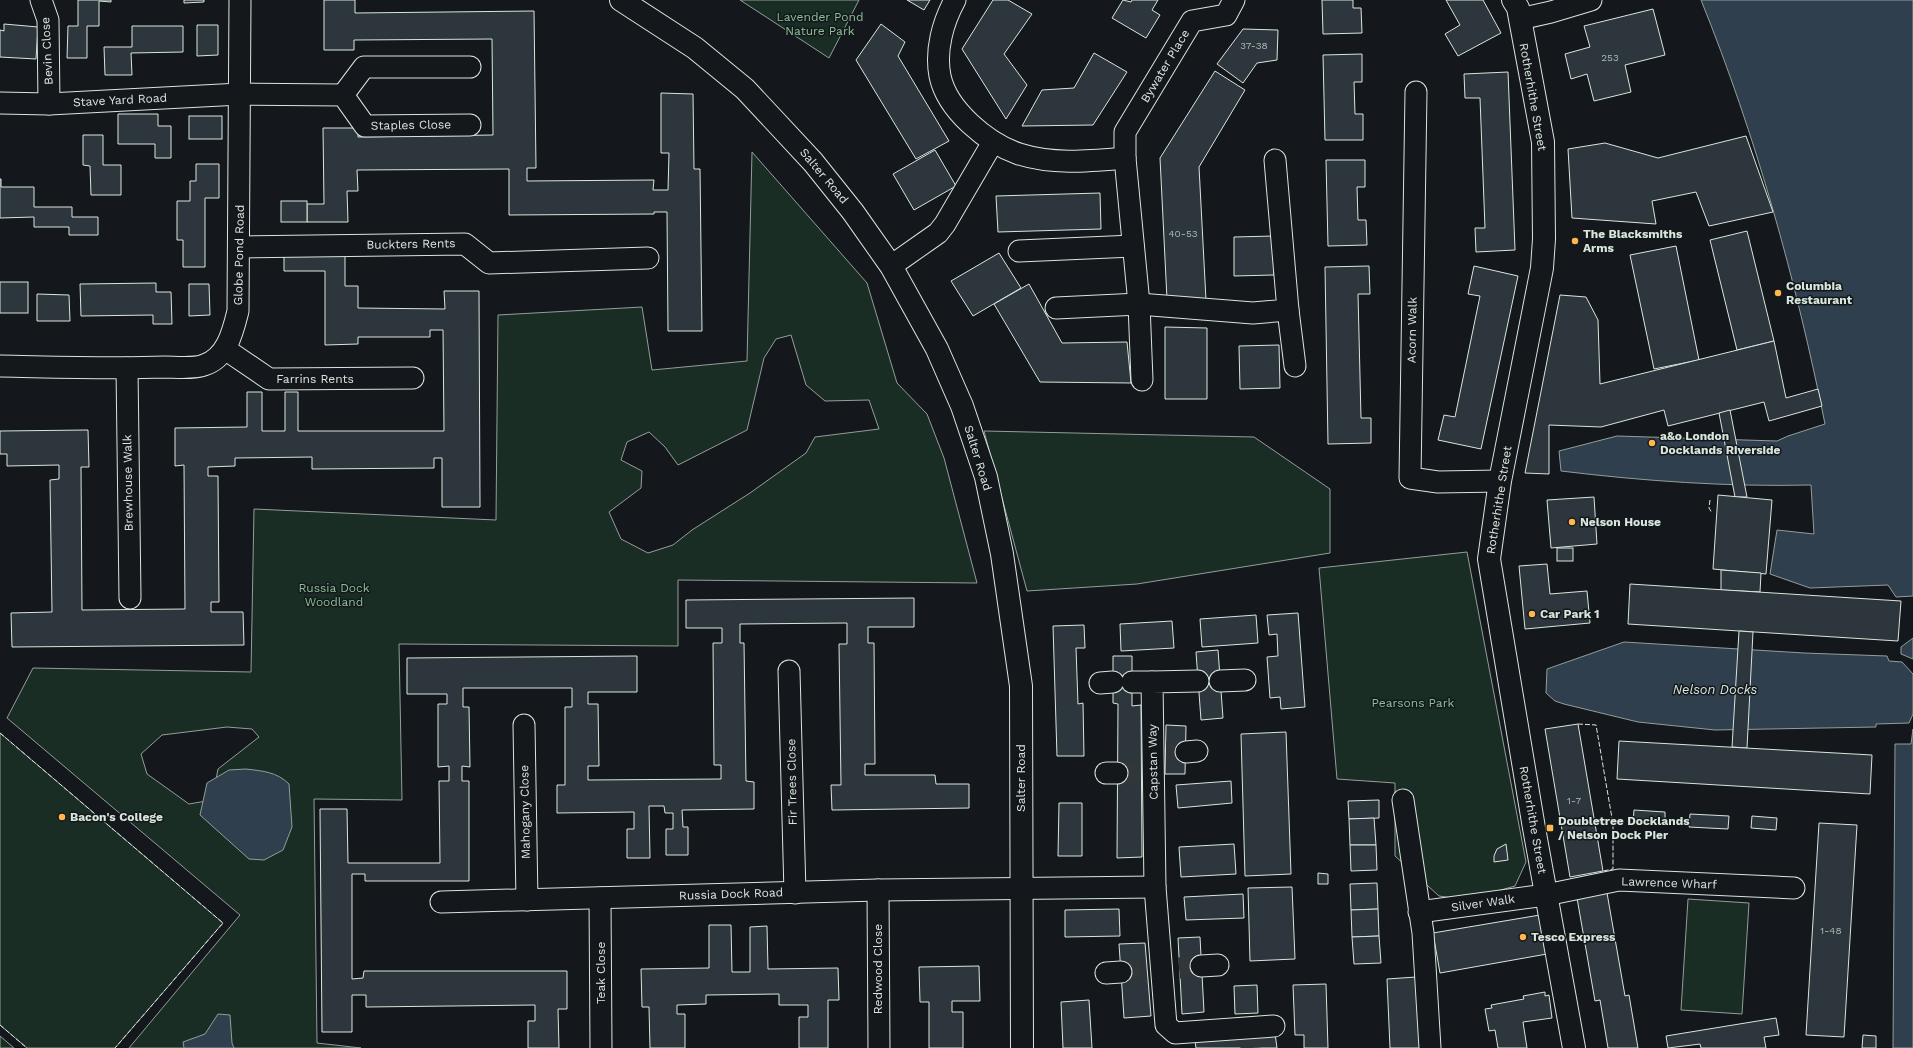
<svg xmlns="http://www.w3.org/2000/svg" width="1913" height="1048" viewBox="0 0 1913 1048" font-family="'Work Sans',sans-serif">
  <rect width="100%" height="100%" fill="#14181c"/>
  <g fill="#1a2d24" stroke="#939e99" fill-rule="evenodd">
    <polygon points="740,0 859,0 829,58"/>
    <path d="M 752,152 L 867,283 L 897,383 L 927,414 L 944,458 L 977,583 L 678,580 L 678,646 L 399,644 L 402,800 L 314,799 L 317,1043 L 361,1048 L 129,1048 L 240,915 L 7,718 L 33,668 L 251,672 L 254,509 L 496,520 L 498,315 L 642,307 L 652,370 L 747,361 ZM 791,335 L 806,385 L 825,401 L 869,400 L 879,429 L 815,437 L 806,453 L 750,493 L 692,530 L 673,545 L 648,553 L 621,539 L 609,512 L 641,488 L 642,471 L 621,460 L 627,442 L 649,432 L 665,447 L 678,465 L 747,430 L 764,358 L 776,339 ZM 227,727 L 252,729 L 259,737 L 218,769 L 212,800 L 189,804 L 147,774 L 141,754 L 162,735 Z"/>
    <polygon points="984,431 1254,437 1330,489 1330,553 1137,584 1027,591"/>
    <polygon points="1467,552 1526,862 1515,886 1466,900 1439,896 1395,856 1395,783 1337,779 1319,568"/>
    <polygon points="0,733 223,923 115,1048 27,1048 0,1025"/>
    <polygon points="1688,899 1749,903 1742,1014 1681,1010"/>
    <polygon points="0,1036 14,1048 0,1048"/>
  </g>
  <g fill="#2f3f4d" stroke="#939e99">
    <path d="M 1701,0 L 1913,0 L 1913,596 L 1896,597 L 1888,585 L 1810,588 L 1770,574 L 1777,530 L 1814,534 L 1811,485 C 1728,487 1643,481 1561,471 L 1559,451 L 1617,436 L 1777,441 L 1788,436 L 1825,424 C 1796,280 1756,136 1701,0 Z"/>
    <polygon points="1913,638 1913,659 1901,654 1901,647"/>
    <polygon points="1624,642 1804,653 1887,656 1889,661 1902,662 1913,674 1913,714 1909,723 1876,724 1876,727 1715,730 1638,722 1564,704 1555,701 1546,693 1547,669"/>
    <polygon points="1913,729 1913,1048 1893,1048 1895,744 1911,744"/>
    <path d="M 246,769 C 263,771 277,772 289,784 L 292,827 L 283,850 L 264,860 L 249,859 L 200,815 L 207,783 L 229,770 Z"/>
    <polygon points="218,1014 230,1015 232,1043 234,1048 184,1048 183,1042 205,1034"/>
  </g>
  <g fill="#2c363c" stroke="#d8e6dc">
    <polygon points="78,0 111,0 111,2 99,1 99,26 87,26 87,58 67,58 68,26 78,26"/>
    <polygon points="184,0 204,0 204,2 184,3"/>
    <polygon points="324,0 355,0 355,13 534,11 536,168 527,168 527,181 654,180 653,190 668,190 669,153 661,153 661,93 693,94 694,169 700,169 702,331 668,331 667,212 654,212 654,214 509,215 509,169 357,170 358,191 347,191 348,222 307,222 307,204 324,204 323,128 358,128 358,137 493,135 492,39 354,40 354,50 324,50"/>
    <polygon points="907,0 930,0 924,10"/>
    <polygon points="993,0 1008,0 1032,14 1004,54 1027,85 1006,119 962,49"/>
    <polygon points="1123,0 1131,2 1132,0 1158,0 1152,10 1160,15 1146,38 1112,18"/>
    <polygon points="1322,0 1353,0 1353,8 1361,8 1362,33 1323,34"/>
    <polygon points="1446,0 1483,0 1501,33 1458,56 1445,34 1460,25"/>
    <polygon points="1653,9 1665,55 1625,65 1631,92 1594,101 1587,74 1571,79 1565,54 1590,47 1584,26"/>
    <polygon points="4,24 38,27 36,59 0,57 0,30 4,31"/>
    <polygon points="881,24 905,42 898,56 949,141 916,159 856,60"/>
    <polygon points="197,25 218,25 218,55 197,56"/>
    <polygon points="132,26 183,26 183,52 131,53 132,75 105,75 104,47 132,47"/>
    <polygon points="1243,29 1278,30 1277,60 1257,63 1243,83 1217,64"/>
    <polygon points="1094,53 1127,72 1093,125 1022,126 1042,90 1074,88"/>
    <polygon points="1362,54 1362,82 1354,82 1355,114 1363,114 1363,140 1325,140 1323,55"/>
    <polygon points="1215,71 1245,90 1199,167 1206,300 1167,299 1160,158"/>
    <polygon points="1508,72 1515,250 1476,252 1475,228 1485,228 1480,98 1465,98 1464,74"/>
    <polygon points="118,114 158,114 158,126 171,126 171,158 155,158 155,144 118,144"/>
    <rect x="189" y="116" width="33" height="23"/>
    <polygon points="83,135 103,135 103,165 121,165 121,195 91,195 90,166 83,165"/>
    <polygon points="1746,136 1773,212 1709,226 1696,192 1652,201 1656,224 1572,218 1568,149 1605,143 1658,158"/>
    <polygon points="935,150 956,186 914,210 893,174"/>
    <polygon points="1326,160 1365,160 1365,187 1357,187 1358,220 1366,220 1367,245 1328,246"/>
    <polygon points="196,164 219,164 219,198 205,198 205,267 183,267 183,240 177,240 177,201 190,201 190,181 196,181"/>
    <polygon points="0,179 1,179 1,187 34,187 34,207 72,207 72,217 98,217 98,235 69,235 69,227 34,227 34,217 0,218"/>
    <polygon points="1100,193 1101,229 998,232 996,196"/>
    <rect x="281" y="201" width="26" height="21"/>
    <polygon points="1747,231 1774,341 1737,350 1710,240"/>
    <polygon points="1273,236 1274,275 1234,276 1234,237"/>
    <polygon points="1676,246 1699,360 1654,369 1630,255"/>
    <polygon points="999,253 1021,288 973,316 951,281"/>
    <polygon points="284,255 345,255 345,286 358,286 358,308 445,309 444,291 479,291 480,507 442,507 442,458 434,458 434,468 312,469 312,457 235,458 235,466 208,467 208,476 218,476 219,602 211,602 211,612 243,612 244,645 12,647 11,613 52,612 50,480 59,479 59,465 7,466 7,454 0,454 0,431 88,430 89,467 81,467 82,610 185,609 184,465 175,466 175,428 247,427 247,392 262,392 262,431 285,431 285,392 298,392 298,431 444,431 443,330 430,330 430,337 358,337 358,344 325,345 325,271 284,271"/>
    <polygon points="1369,266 1370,294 1358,294 1361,418 1371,418 1371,443 1328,444 1325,267"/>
    <polygon points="1474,266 1518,276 1481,449 1438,440 1444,415 1455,417 1480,296 1468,294"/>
    <rect x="0" y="282" width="28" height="31"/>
    <polygon points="156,283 156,292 171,292 172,324 153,324 153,315 81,316 80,284"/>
    <polygon points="189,284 209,284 210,315 189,316"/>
    <polygon points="1029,284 1062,343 1127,342 1131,383 1040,382 994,304"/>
    <polygon points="37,294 69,295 70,321 37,321"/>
    <polygon points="1560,295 1586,297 1598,320 1600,384 1774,341 1786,398 1818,389 1822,406 1769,421 1764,402 1668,426 1664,410 1601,427 1549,425 1549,474 1525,473"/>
    <polygon points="1165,327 1207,328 1207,399 1165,399"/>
    <polygon points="1279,345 1280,388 1240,389 1239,346"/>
    <polygon points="1730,410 1747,497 1735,497 1719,413"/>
    <polygon points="1718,495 1772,500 1766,574 1713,569"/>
    <polygon points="1594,497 1597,544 1551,548 1547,500"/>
    <rect x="1557" y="548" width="16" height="13"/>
    <polygon points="1547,564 1550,594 1587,591 1590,623 1525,629 1519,566"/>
    <polygon points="1721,570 1761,573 1760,592 1721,590"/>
    <polygon points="1630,584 1901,601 1898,641 1628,624"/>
    <polygon points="914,598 914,627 868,627 868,643 874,643 875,764 865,764 865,775 935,775 936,784 969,784 969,808 832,810 831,785 841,785 839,644 847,644 847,623 740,624 740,643 744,643 746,781 754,782 754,809 682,810 683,827 688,827 688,855 666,855 666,829 673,829 673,813 665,813 664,806 649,806 650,858 627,858 627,829 634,829 634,812 557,813 557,785 565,785 565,707 572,707 572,688 463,688 463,707 469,707 470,767 462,766 462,781 469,781 469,881 365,881 365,874 352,874 352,979 363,978 364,971 567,971 567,1009 558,1009 559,1048 528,1048 528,1021 535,1021 535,1005 366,1007 366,995 352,995 352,1032 322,1032 320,809 347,809 348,863 440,863 439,781 449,781 449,766 438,767 438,704 447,704 447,694 407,694 407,658 637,656 637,692 588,692 588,704 598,704 599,766 588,766 588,780 721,779 721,765 714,765 713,643 722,643 722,628 686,628 686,600"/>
    <polygon points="1298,613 1305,707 1281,709 1280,697 1270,698 1267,657 1278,656 1277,634 1269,635 1267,615"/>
    <polygon points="1256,615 1258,643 1202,647 1200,619"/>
    <polygon points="1172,621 1174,648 1121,651 1120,624"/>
    <polygon points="1084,625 1085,648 1076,648 1078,704 1083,703 1084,756 1057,756 1053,626"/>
    <polygon points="1739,631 1753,632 1747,748 1732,747"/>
    <polygon points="1218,650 1223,718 1201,720 1196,652"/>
    <polygon points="1113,656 1132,656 1132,706 1141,705 1142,857 1117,858 1118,704 1113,703"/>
    <polygon points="1578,724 1603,871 1570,877 1545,729"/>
    <polygon points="1166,725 1186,726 1185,774 1165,774"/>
    <polygon points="1286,732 1291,874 1245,876 1241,734"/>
    <polygon points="1619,741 1872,755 1870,794 1617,779"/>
    <polygon points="1231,781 1232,803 1178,808 1176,785"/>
    <polygon points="1379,800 1379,818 1349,819 1348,801"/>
    <polygon points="1059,803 1082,803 1082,856 1058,856"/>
    <polygon points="1634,810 1665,812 1665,825 1633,824"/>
    <polygon points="1690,814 1729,816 1728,829 1689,827"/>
    <polygon points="1752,816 1777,818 1776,830 1751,828"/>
    <polygon points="1374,818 1376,845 1350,845 1349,819"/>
    <polygon points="1819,823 1857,825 1844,1037 1806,1035"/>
    <polygon points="1234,844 1236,874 1181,877 1179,847"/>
    <polygon points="1506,844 1508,860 1494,862 1494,856 1497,849"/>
    <polygon points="1350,845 1376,845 1377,870 1351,871"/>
    <polygon points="1318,873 1328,874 1328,884 1318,884"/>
    <polygon points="1377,883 1378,909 1351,910 1350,884"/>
    <polygon points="1292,887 1295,959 1250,961 1248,888"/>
    <polygon points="1607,893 1625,996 1629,995 1638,1048 1608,1048 1600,1000 1595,1001 1577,898"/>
    <polygon points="1243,894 1244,918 1186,920 1184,897"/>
    <polygon points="1119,909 1120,936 1065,937 1065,910"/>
    <polygon points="1378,909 1379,936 1352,937 1351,910"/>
    <polygon points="1540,915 1547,954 1440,973 1433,933"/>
    <polygon points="709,925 731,925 732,972 750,972 750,927 767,926 768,969 838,968 839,1000 828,1000 828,1048 799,1048 799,1017 808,1017 808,1005 779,1005 779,994 706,995 706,1004 677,1005 677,1014 685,1014 685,1048 650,1048 649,1007 642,1007 641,969 709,968"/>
    <polygon points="1379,936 1381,963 1354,964 1352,937"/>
    <polygon points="1200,937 1204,1012 1182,1014 1178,938"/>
    <polygon points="1145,943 1151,1016 1124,1018 1119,944"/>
    <polygon points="979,966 980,1001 952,1001 952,1012 963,1012 963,1048 929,1048 929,1002 920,1002 919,967"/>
    <polygon points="1416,977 1420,1048 1390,1048 1387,979"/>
    <polygon points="1326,984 1328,1048 1304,1048 1304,1035 1295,1035 1293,985"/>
    <polygon points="1257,985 1258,1013 1235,1014 1234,986"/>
    <polygon points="1545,992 1545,996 1549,995 1552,1018 1523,1022 1527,1048 1498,1048 1495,1030 1489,1031 1485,1009 1492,1008 1491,1005 1524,999 1523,996"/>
    <polygon points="1089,1000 1092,1048 1063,1048 1061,1002"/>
    <polygon points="1776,1018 1779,1035 1764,1037 1766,1048 1701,1048 1700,1044 1668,1048 1666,1036"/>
    <polygon points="1275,1033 1277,1048 1196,1048 1195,1041"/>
    <polygon points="1863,1035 1876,1036 1876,1048 1862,1048"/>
  </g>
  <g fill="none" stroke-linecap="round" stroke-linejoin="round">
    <g stroke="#313739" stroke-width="21" stroke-dasharray="21 10" stroke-linecap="butt">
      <polyline points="1166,752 1186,752"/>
      <polyline points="1117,773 1141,773"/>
      <polyline points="1179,968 1201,966"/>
      <polyline points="1121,972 1147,970"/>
      <polyline points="1250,1035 1251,1048"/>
    </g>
    <g stroke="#d8e6dc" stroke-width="23">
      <g id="street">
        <polyline points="41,0 48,20 49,104"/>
        <path d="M 955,0 C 943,22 935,50 940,76 C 947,110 987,143 1019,154 C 1053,165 1090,161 1125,158 L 1125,132 L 1192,21 L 1226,15 L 1234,0"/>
        <polyline points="1520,19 1551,12 1591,0"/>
        <polyline points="1416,92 1410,478 1438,482 1500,481"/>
        <polyline points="343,95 364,67 470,67"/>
        <polyline points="0,103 49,104 240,94 343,95 365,126 470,125"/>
        <polyline points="1125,158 1139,304 1142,380"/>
        <polyline points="239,247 465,244 489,263 648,258"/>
        <polyline points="1019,251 1133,246"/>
        <polyline points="891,266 938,233 945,224 993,142"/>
        <polyline points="1056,308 1139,304 1253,313 1288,310 1275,160"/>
        <polyline points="1288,310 1295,366"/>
        <polyline points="225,349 269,379 413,378"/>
        <path d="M 0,366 C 55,367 110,369 165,367 C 175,367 195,369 204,365 C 227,358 233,331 238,311 L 240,0"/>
        <polyline points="127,368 130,598"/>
        <polyline points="789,671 795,893"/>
        <polyline points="1198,681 1152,682 1155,887 1166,1025 1175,1033 1274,1026"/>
        <polyline points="1220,681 1245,680"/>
        <polyline points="1132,682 1152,682"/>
        <polyline points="1100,683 1113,682"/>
        <polyline points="524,725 527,900"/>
        <polyline points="1186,752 1197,751"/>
        <polyline points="1106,773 1117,773"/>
        <polyline points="1403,800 1423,933 1430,1048"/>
        <polyline points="878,890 879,1048"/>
        <polyline points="600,898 601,1048"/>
        <polyline points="441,902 878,890 1155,887"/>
        <polyline points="1419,912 1546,895 1619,880 1794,888"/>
        <polyline points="1201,966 1218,965"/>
        <polyline points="1106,973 1121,972"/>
      </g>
    </g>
    <g stroke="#d8e6dc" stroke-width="24">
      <g id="secondary">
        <polyline points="621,0 695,48 745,89 813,162 853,212 891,266 937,349 962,406 986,477 1002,554 1021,686 1022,1048"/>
        <polyline points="1513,0 1518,8 1543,142 1544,239 1542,268 1500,481 1489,559 1534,828 1574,1048"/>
      </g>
    </g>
    <use href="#street" stroke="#14181c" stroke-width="21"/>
    <use href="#secondary" stroke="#14181c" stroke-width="22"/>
    <g stroke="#d8e6dc" stroke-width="1" stroke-dasharray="5 2" stroke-linecap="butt">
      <polyline points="1710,500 1709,508 1712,513"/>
      <polyline points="1578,724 1596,725 1613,824 1613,869 1603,871"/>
      <polyline points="0,733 223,923 115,1048"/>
      <polyline points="0,1025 27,1048"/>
    </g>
  </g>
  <g fill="#ffb74d" stroke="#14181c" stroke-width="1.5">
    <circle cx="1575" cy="241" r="4"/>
    <circle cx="1778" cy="293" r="4"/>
    <circle cx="1652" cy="443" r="4"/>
    <circle cx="1572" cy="522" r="4"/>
    <circle cx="1532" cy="614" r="4"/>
    <circle cx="62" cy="817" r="4"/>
    <rect x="1546" y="824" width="8" height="8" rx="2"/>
    <circle cx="1523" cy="937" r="4"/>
  </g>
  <g text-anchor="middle" stroke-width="3" stroke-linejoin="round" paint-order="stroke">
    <g font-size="10" fill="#adbab4">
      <text x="1254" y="49">37-38</text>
      <text x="1610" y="61">253</text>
      <text x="1183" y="237">40-53</text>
      <text x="1574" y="804">1-7</text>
      <text x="1831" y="934">1-48</text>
    </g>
    <g font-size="12" fill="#8ac095" stroke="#14181c">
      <text x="820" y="21">Lavender Pond<tspan x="820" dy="14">Nature Park</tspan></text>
      <text x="334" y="592">Russia Dock<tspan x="334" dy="14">Woodland</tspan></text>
      <text x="1413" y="707">Pearsons Park</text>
    </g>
    <g font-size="12" fill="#d8e6dc" stroke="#14181c">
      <text transform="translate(47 51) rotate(-93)" y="4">Bevin Close</text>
      <text transform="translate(1165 66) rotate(-59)" y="4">Bywater Place</text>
      <text transform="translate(1533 97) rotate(80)" y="4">Rotherhithe Street</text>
      <text transform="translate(120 100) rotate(-3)" y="4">Stave Yard Road</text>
      <text transform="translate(411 125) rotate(-1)" y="4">Staples Close</text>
      <text transform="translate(824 176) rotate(50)" y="4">Salter Road</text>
      <text transform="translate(411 244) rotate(-1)" y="4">Buckters Rents</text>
      <text transform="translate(239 255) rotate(-89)" y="4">Globe Pond Road</text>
      <text transform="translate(1412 330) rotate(-89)" y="4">Acorn Walk</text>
      <text x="315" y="383">Farrins Rents</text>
      <text transform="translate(978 458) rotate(73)" y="4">Salter Road</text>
      <text transform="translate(128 483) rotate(-91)" y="4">Brewhouse Walk</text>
      <text transform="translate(1499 500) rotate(-81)" y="4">Rotherhithe Street</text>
      <text transform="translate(1153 762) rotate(-91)" y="4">Capstan Way</text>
      <text transform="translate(1021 778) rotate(-90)" y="4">Salter Road</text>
      <text transform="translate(792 782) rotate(-91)" y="4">Fir Trees Close</text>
      <text transform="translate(525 812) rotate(-91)" y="4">Mahogany Close</text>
      <text transform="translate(1533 820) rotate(80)" y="4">Rotherhithe Street</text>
      <text transform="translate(1669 883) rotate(2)" y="4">Lawrence Wharf</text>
      <text transform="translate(731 894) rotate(-2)" y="4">Russia Dock Road</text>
      <text transform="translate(1483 903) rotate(-8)" y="4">Silver Walk</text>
      <text transform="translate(878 969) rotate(-90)" y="4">Redwood Close</text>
      <text transform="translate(601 973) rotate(-90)" y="4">Teak Close</text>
    </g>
    <g font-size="12" font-weight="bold" fill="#d8e6dc" stroke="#14181c" text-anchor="start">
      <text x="1583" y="238">The Blacksmiths<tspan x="1583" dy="14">Arms</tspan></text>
      <text x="1786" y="290">Columbia<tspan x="1786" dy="14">Restaurant</tspan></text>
      <text x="1660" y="440">a&amp;o London<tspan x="1660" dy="14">Docklands Riverside</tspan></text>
      <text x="1580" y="526">Nelson House</text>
      <text x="1540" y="618">Car Park 1</text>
      <text x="70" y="821">Bacon's College</text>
      <text x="1558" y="825">Doubletree Docklands<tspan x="1558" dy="14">/ Nelson Dock Pier</tspan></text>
      <text x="1531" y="941">Tesco Express</text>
    </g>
    <g font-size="13" font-style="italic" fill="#d8e6dc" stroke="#14181c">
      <text x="1715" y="694">Nelson Docks</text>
    </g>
  </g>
</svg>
